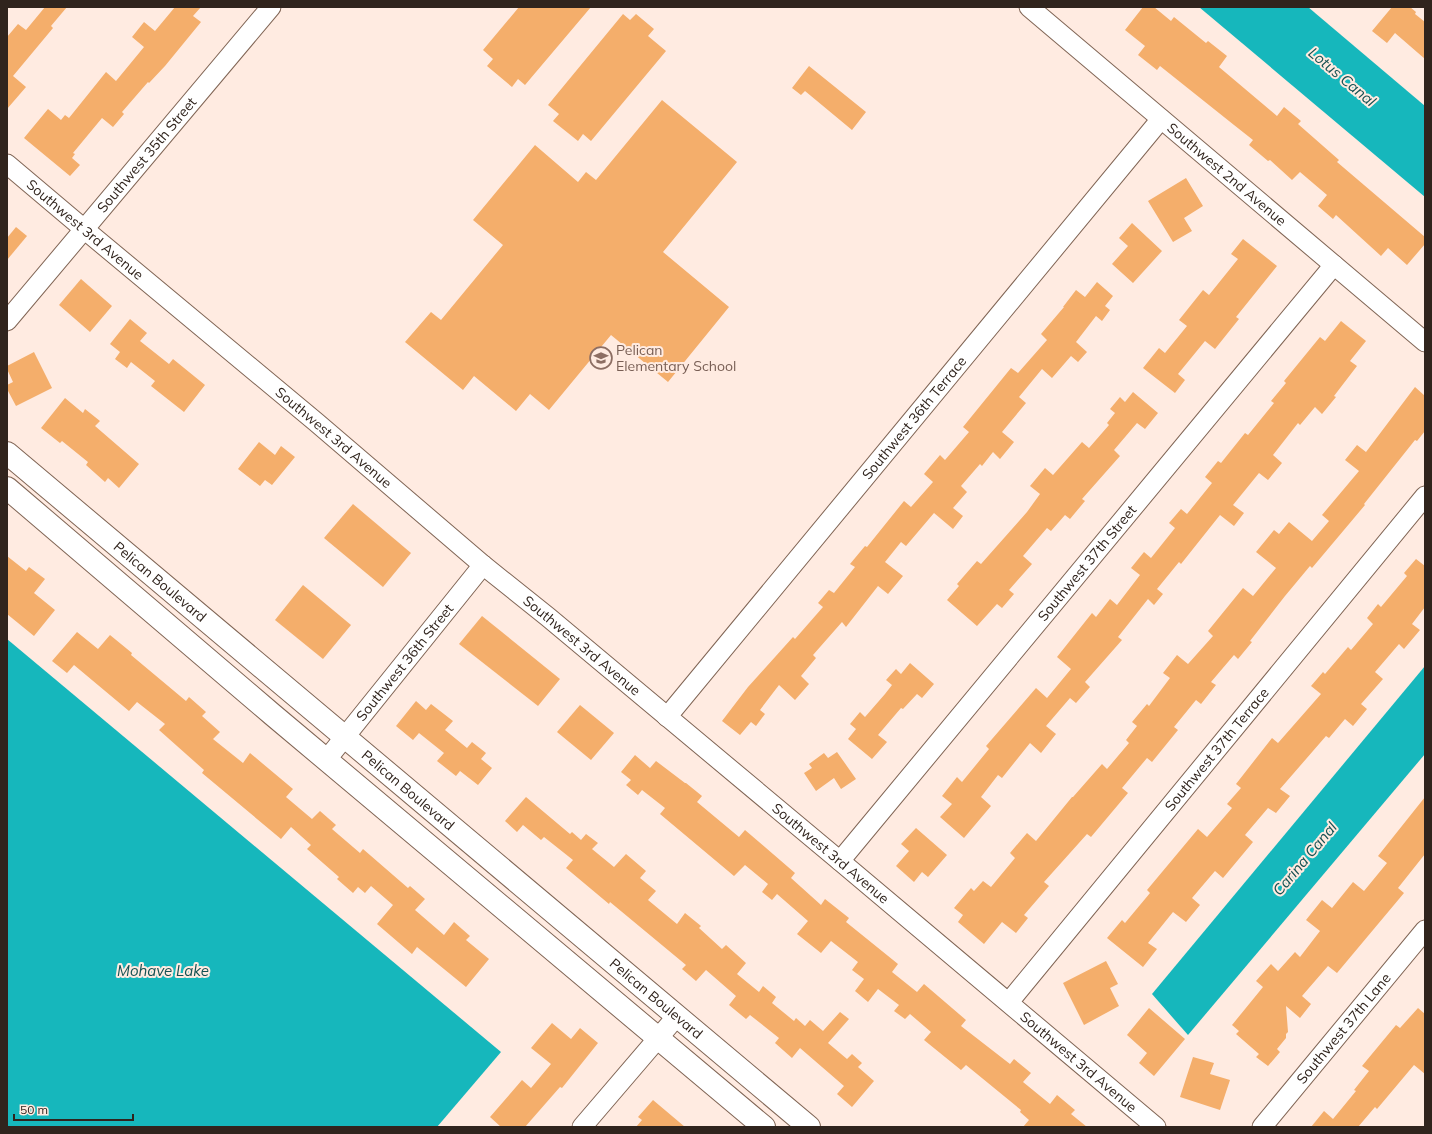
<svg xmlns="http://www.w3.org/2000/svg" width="1432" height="1134" viewBox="0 0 1432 1134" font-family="Mulish,sans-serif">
  <rect width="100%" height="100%" fill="#ffebe1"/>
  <g fill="#16b7bc">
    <polygon points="1199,7 1308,7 1425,106 1425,197"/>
    <polygon points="7,639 501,1052 437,1127 7,1127"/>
    <polygon points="1425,666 1425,754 1188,1035 1152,994"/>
  </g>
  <g fill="#f4ae6b">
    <polygon points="45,7 67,7 51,26 53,28 13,76 26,87 7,109 7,37 18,24 26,30"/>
    <polygon points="175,7 201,7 193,16 201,22 165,66 149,83 148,82 122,112 124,114 113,127 102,118 73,153 75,154 72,158 80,165 70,176 24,138 48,109 61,120 65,115 69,118 106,72 116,81 144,47 132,37 144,22 155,31"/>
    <polygon points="519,7 591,7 525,85 518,79 512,87 487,66 493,59 483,50"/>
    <polygon points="1143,7 1154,7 1171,21 1174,17 1206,43 1208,41 1227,56 1219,67 1277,116 1284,107 1301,121 1298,124 1339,160 1337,162 1425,237 1425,244 1407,265 1388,248 1381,256 1336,215 1333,219 1318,206 1327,195 1300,172 1292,180 1270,160 1268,161 1249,145 1253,140 1234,125 1160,66 1157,70 1138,55 1145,46 1125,30"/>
    <polygon points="1392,7 1410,7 1416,12 1415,14 1425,22 1425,59 1395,33 1387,43 1372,31"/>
    <polygon points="623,14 630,20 636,14 654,29 648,36 666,51 591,141 583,134 578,141 553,121 559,114 548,105"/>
    <polygon points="809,66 866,112 852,130 805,91 801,95 792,88"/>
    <polygon points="662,100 737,162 663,252 729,307 668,382 611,335 549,410 530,394 516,411 474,376 463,390 405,342 431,312 441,320 503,245 473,220 535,145 578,182 586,172 596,180"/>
    <polygon points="1186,178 1203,206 1184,218 1192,231 1173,242 1148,201"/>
    <polygon points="1132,223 1162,251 1133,283 1112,264 1128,246 1119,238"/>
    <polygon points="16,227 27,236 7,260 7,238"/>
    <polygon points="1243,239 1277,266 1236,317 1239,319 1215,349 1205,341 1178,374 1185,380 1175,393 1143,368 1159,348 1165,353 1187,326 1179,320 1203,290 1209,295 1238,259 1231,254"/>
    <polygon points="81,279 112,306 90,332 59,305"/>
    <polygon points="1097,282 1113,296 1105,306 1110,310 1102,321 1096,316 1076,342 1087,352 1078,362 1071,356 1052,378 1042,369 1019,397 1026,403 1002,432 1014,442 1000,459 993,452 982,466 980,464 961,486 967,492 953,508 963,516 953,529 934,513 906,546 901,542 885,562 903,576 888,594 878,586 846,627 842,622 813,655 816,658 801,676 809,684 795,700 779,685 760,710 765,714 756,726 751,722 740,735 722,721 748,687 793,637 795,639 823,607 818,603 829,590 834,593 855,567 850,564 865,546 867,547 904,501 911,507 933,482 924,474 940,455 945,460 969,432 963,427 1011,368 1018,373 1047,340 1041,334 1064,307 1063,307 1076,290 1085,297"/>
    <polygon points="130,319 147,333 140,341 169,364 173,359 205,385 184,412 151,386 155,381 131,362 127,368 115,359 120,352 110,344"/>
    <polygon points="1341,321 1366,341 1350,361 1357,366 1334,396 1336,397 1322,414 1315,407 1300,425 1298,423 1273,455 1282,463 1268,480 1259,473 1233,505 1244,513 1234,526 1220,515 1181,564 1179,562 1157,589 1163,594 1154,605 1148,599 1118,637 1122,640 1085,682 1090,687 1076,703 1070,698 1046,726 1056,734 1041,753 1030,743 1002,778 998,775 981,797 991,806 964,838 940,817 952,804 942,796 957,777 962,782 989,749 986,746 1036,688 1047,698 1071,669 1057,657 1092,613 1096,617 1110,599 1117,605 1140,575 1131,568 1144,552 1151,558 1175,528 1169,523 1181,509 1187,514 1212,483 1205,477 1218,461 1221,463 1245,433 1248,435 1274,403 1271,401 1286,383 1284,381 1320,337 1325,341"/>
    <polygon points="34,352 52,388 16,406 7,389 7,385 13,382 7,369 7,366"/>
    <polygon points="1415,387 1425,396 1425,431 1417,441 1415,440 1364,504 1365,505 1312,568 1310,566 1285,596 1250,641 1252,642 1238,659 1234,655 1211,682 1216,685 1201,704 1196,700 1174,727 1178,730 1152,762 1147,758 1122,788 1128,793 1091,837 1087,834 1044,882 1049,886 1024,915 1028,918 1016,933 1002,922 984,944 958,922 963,915 954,908 971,888 974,891 983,881 991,887 1015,858 1010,853 1027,833 1036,841 1072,797 1073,797 1102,764 1107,769 1129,743 1126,740 1137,726 1132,722 1147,704 1149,706 1170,678 1163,673 1177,655 1188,664 1213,636 1208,631 1243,588 1253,596 1276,568 1256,552 1274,530 1279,534 1289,522 1312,541 1329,521 1322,515 1359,471 1345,460 1357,445 1366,452"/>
    <polygon points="1133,392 1158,413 1145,429 1137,423 1114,450 1120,456 1082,499 1085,501 1070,519 1065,515 1051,531 1047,528 1023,556 1032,564 1009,590 1014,594 1002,608 997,604 977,626 947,600 959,586 957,584 977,561 981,564 1027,512 1040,494 1030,486 1045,468 1053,475 1082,442 1089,448 1109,425 1107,423 1115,413 1110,409 1120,397 1125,402"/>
    <polygon points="65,398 83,413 85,409 100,421 95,426 139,464 119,488 108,478 105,482 86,465 88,462 62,441 60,443 41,428"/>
    <polygon points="259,442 275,455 281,446 295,457 272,485 265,480 260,486 238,469"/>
    <polygon points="353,504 411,553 383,587 324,538"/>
    <polygon points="7,556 26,571 29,567 45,579 34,593 55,610 34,636 7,614"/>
    <polygon points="1416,559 1425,566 1425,607 1412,624 1420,630 1404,649 1399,644 1375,672 1383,679 1361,704 1367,709 1353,726 1345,719 1329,738 1326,736 1280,789 1290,796 1276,813 1268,808 1245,835 1253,842 1223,878 1215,871 1192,898 1200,905 1186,922 1173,912 1148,943 1157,949 1143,967 1107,938 1122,920 1125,923 1150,893 1147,890 1198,829 1207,837 1232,808 1227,804 1241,788 1236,784 1272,738 1278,743 1321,694 1311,686 1323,672 1325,674 1348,647 1351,650 1373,624 1367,618 1378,604 1381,607 1407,576 1404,573"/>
    <polygon points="303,585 351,625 323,659 275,620"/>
    <polygon points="482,616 560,679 538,706 459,644"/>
    <polygon points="77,632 98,649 110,635 132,653 131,655 186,701 189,697 206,712 202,716 220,732 213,739 243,763 250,753 293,789 286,797 312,819 320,811 336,825 332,829 360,853 363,849 408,888 410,886 425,899 415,910 444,935 454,922 470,936 466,940 489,959 466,987 417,947 412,954 377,924 393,905 371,886 365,893 358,887 353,893 337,879 339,877 307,849 311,845 291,827 281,839 202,773 204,770 159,730 165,724 137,702 129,711 74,665 67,673 52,661"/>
    <polygon points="910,663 934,684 922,698 917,694 903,709 901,708 878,735 887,742 872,759 848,739 856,729 850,724 860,712 865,717 885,694 892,685 886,680 896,669 901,674"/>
    <polygon points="416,701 426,710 431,704 453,721 445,730 467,748 472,742 486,753 481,759 492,768 478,785 460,771 456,776 437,761 444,753 419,733 413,740 396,726"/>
    <polygon points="580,705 614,733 591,760 557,732"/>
    <polygon points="837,752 856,779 841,789 834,778 816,791 804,773 812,768 809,764 824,753 828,758"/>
    <polygon points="635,755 650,768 656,761 685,783 686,783 702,796 697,802 739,837 745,830 795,873 791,878 821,905 825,899 849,918 846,922 898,964 892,972 917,992 924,984 966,1020 961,1026 1010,1064 1014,1059 1031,1073 1023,1082 1050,1104 1057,1095 1075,1110 1071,1114 1087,1127 1023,1127 1029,1120 1020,1112 1021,1110 966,1065 961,1070 924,1040 931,1032 910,1014 905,1019 894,1011 899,1005 878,989 868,1002 855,991 864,979 852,970 858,962 831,941 821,953 797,934 808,921 777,894 772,900 762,892 768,884 745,865 734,876 660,814 665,808 642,790 638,795 626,785 631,780 621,772"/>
    <polygon points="526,797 570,834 572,832 581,840 586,834 598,843 592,849 614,867 626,854 646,871 640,878 656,891 648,900 677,924 685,913 701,926 699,928 722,949 726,945 746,963 737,974 759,992 763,986 776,997 772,1003 794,1021 796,1018 805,1026 810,1020 823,1031 840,1012 849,1019 828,1043 847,1059 852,1054 862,1063 858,1067 874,1081 852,1107 837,1094 844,1086 800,1048 792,1058 775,1043 779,1038 750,1015 746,1019 729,1005 736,996 706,970 696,981 682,969 686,965 610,902 609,904 566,868 573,860 544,837 541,840 523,825 517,832 505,821"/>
    <polygon points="1425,797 1425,854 1398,888 1404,893 1337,973 1328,966 1302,996 1311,1004 1300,1018 1286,1006 1288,1032 1286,1034 1286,1038 1277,1049 1280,1052 1268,1066 1256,1057 1259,1054 1236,1034 1239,1031 1232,1025 1263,987 1256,981 1271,964 1278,971 1295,952 1300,957 1320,931 1306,920 1322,900 1332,908 1353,882 1364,891 1387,863 1378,856"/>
    <polygon points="916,828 947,855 928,877 922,872 914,882 896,866 909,851 901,844"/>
    <polygon points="1106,961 1118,984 1110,988 1119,1006 1084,1025 1063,983"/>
    <polygon points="1149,1008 1185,1039 1154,1076 1139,1063 1147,1053 1127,1035"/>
    <polygon points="1418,1008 1425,1014 1425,1074 1414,1065 1377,1109 1375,1107 1358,1127 1311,1127 1324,1111 1333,1119 1356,1091 1354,1090 1369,1071 1362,1066 1396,1025 1400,1028"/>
    <polygon points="552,1023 571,1039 580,1028 598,1043 562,1088 560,1087 525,1127 501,1127 490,1117 522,1080 531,1088 551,1064 531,1048"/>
    <polygon points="1193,1057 1214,1063 1210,1074 1230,1080 1220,1110 1180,1097"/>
    <polygon points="653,1100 685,1127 636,1127 642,1120 638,1117"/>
  </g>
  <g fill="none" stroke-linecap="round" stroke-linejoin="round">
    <g stroke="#806555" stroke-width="21">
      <g id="street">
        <path id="s1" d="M 1029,7 L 1425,342"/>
        <path id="s2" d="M 7,164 L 84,229 L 316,422 L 483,565 L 548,617 L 840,861 L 1156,1127"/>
        <path id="s3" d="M 7,321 L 271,7"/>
        <path id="s4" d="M 667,717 L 1161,119"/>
        <path id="s5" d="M 327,759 L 483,565"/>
        <path id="s6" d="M 840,861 L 1334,265"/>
        <path id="s7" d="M 1009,1002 L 1425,496"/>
        <polyline points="582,1127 677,1016"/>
        <path id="s8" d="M 1262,1127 L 1425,930"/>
      </g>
    </g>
    <g stroke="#806555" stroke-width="24">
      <g id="secondary">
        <path id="s9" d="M 7,453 L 809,1127"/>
        <polyline points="7,488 273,715 764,1127"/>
      </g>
    </g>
    <use href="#street" stroke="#fff" stroke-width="19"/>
    <use href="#secondary" stroke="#fff" stroke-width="22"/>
  </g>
  <defs>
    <g id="school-ring" transform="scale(1.15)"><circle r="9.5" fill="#ffebe1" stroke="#8d6e63" stroke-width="1.5"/><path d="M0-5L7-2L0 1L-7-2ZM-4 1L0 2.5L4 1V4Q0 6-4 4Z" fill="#8d6e63"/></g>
  </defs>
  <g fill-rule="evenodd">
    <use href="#school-ring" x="601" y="358"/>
  </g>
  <g text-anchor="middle" stroke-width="4" stroke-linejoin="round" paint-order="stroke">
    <g font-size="14" fill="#30241d" stroke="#ffebe1">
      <text dy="5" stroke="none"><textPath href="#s3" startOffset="217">Southwest 35th Street</textPath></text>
      <text dy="5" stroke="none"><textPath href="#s1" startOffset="259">Southwest 2nd Avenue</textPath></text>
      <text dy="5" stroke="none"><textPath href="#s2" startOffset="102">Southwest 3rd Avenue</textPath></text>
      <text dy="5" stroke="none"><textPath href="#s4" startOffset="388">Southwest 36th Terrace</textPath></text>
      <text dy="5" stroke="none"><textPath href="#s2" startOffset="426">Southwest 3rd Avenue</textPath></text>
      <text dy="5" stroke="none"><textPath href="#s6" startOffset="387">Southwest 37th Street</textPath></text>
      <text dy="5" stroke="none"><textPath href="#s9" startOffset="200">Pelican Boulevard</textPath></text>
      <text dy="5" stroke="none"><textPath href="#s2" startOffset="750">Southwest 3rd Avenue</textPath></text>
      <text dy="5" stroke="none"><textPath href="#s5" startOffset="124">Southwest 36th Street</textPath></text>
      <text dy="5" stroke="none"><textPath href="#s7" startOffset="327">Southwest 37th Terrace</textPath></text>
      <text dy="5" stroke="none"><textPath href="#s9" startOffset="524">Pelican Boulevard</textPath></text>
      <text dy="5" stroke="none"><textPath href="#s2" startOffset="1074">Southwest 3rd Avenue</textPath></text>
      <text dy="5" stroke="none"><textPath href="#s9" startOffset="848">Pelican Boulevard</textPath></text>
      <text dy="5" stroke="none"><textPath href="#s8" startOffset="128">Southwest 37th Lane</textPath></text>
      <text dy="5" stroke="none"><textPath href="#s2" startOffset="1398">Southwest 3rd Avenue</textPath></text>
    </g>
    <g font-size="14" fill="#785e54" stroke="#ffebe1" text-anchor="start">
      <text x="616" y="355">Pelican<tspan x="616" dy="16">Elementary School</tspan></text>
    </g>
    <g font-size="15" font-style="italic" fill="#165153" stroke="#ffebe1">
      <text transform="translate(1342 77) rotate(40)" y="5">Lotus Canal</text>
      <text transform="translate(1305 859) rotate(-50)" y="5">Carina Canal</text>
      <text x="163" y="976">Mohave Lake</text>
    </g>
  </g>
  <rect width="1432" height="1134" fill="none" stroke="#30241d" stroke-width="16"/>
  <path d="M14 1114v6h119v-6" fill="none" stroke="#30241d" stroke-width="2"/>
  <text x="20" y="1114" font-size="12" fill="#30241d" stroke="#ffebe1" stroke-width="3" paint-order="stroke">50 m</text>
</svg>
